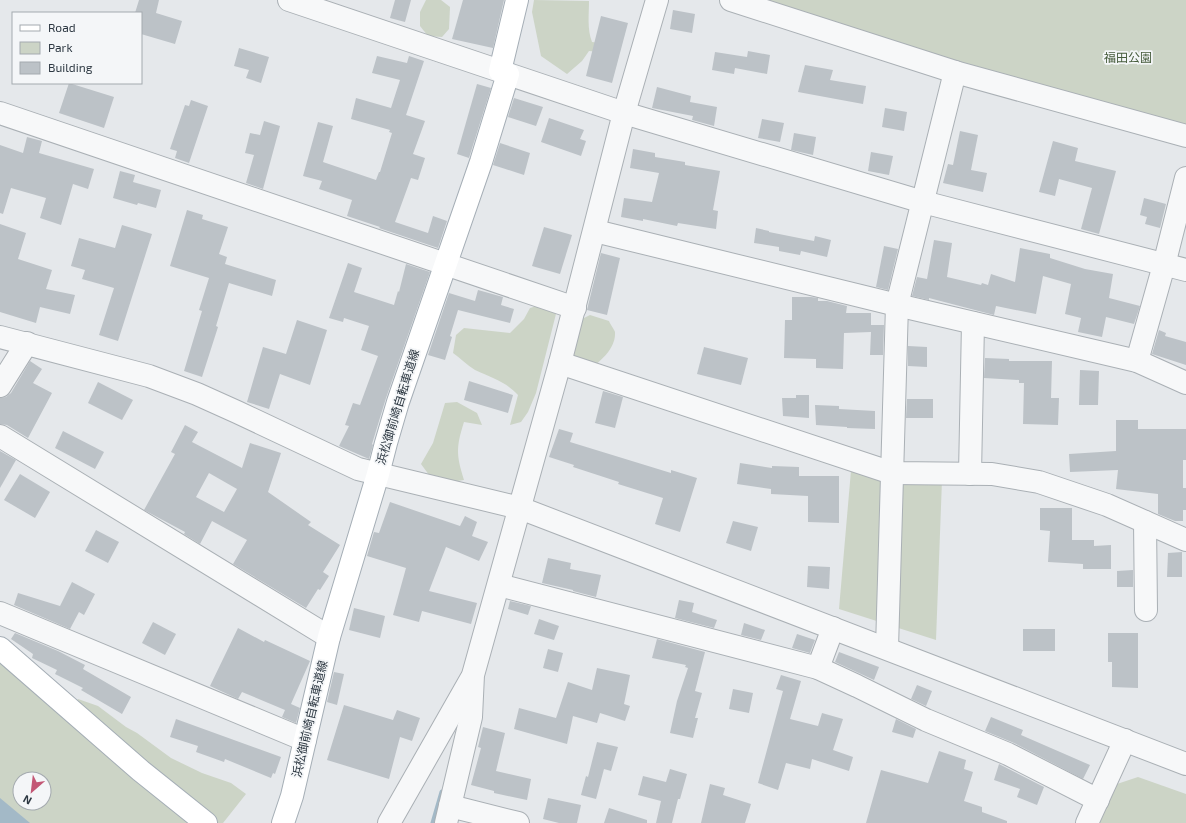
<svg xmlns="http://www.w3.org/2000/svg" width="1186" height="823" viewBox="0 0 1186 823" font-family="'Exo 2','Noto Sans JP',sans-serif">
  <rect width="100%" height="100%" fill="#e5e8eb"/>
  <g fill="#ccd4c6" fill-rule="evenodd">
    <polygon points="426,0 441,0 450,7 449,29 442,37 428,36 420,26 420,12"/>
    <path d="M 534,0 L 589,1 C 589,15 587,29 592,42 L 608,44 L 611,53 L 589,51 L 582,61 L 567,74 L 541,56 L 532,12 Z"/>
    <polygon points="736,0 1186,0 1186,135"/>
    <path d="M 559,302 L 536,393 L 528,412 L 521,422 L 510,425 L 518,395 C 505,381 492,378 475,370 C 467,365 460,358 453,353 L 456,335 L 464,328 L 510,333 L 524,319 L 530,308 L 543,304 Z"/>
    <path d="M 590,315 L 609,321 C 610,324 614,329 615,332 C 616,346 604,358 595,365 L 571,357 L 582,319 Z"/>
    <path d="M 457,402 L 477,413 L 482,425 L 464,422 C 456,447 456,455 464,480 L 451,482 L 432,479 L 421,464 L 433,443 L 445,403 Z"/>
    <polygon points="852,459 942,480 936,640 839,609"/>
    <path d="M 0,648 L 71,708 L 78,699 L 98,706 L 126,727 L 137,733 L 171,758 L 202,773 L 231,783 L 246,794 L 223,823 L 218,823 L 130,758 L 206,823 L 4,823 L 0,821 ZM 20,779 L 44,779 L 44,803 L 20,803 Z"/>
    <polygon points="1138,777 1186,794 1186,823 1090,823 1117,784"/>
  </g>
  <polygon fill="#a3b9c7" points="0,798 30,823 0,823"/>
  <g fill="none" stroke-linecap="round" stroke-linejoin="round">
    <polyline stroke="#a3b9c7" stroke-width="5" points="433,823 442,792"/>
  </g>
  <g fill="#bcc2c7" fill-rule="evenodd">
    <polygon points="139,0 159,0 156,13 182,21 175,44 141,34 141,13 135,13"/>
    <polygon points="395,0 411,0 405,22 390,18"/>
    <polygon points="463,0 504,0 493,48 452,39"/>
    <polygon points="673,10 695,14 692,33 670,29"/>
    <polygon points="601,16 628,23 612,83 586,76"/>
    <polygon points="239,48 269,57 261,83 246,78 249,70 234,66"/>
    <polygon points="748,51 770,55 767,74 735,68 734,74 712,70 715,52 747,57"/>
    <polygon points="377,56 407,63 409,56 424,61 406,115 425,121 413,154 425,158 418,180 411,178 395,222 428,233 433,216 447,221 438,248 379,228 380,227 347,216 352,200 319,189 322,181 303,176 318,122 333,126 323,162 376,180 379,172 380,172 392,133 389,132 390,130 351,119 356,98 391,108 400,80 372,73"/>
    <polygon points="805,65 833,70 830,80 866,86 863,104 798,92"/>
    <polygon points="69,83 114,97 104,128 59,113"/>
    <polygon points="477,84 491,88 469,158 457,154"/>
    <polygon points="657,87 691,96 690,102 717,107 714,126 692,120 693,116 652,108"/>
    <polygon points="514,98 543,107 536,126 508,117"/>
    <polygon points="191,100 208,106 189,163 175,158 177,151 170,149 185,105 189,106"/>
    <polygon points="885,108 907,112 904,131 882,127"/>
    <polygon points="549,118 584,130 580,139 586,141 581,156 541,142"/>
    <polygon points="762,119 784,123 780,142 758,138"/>
    <polygon points="264,121 280,126 263,189 246,183 254,155 245,153 250,133 260,135"/>
    <polygon points="960,131 978,135 971,170 987,173 983,192 943,183 948,164 953,165"/>
    <polygon points="794,133 816,137 813,155 791,150"/>
    <polygon points="27,137 42,141 39,153 94,169 88,189 73,184 61,225 40,218 46,198 11,188 3,214 0,213 0,145 23,153"/>
    <polygon points="1053,141 1078,148 1075,161 1116,171 1099,234 1081,229 1092,188 1059,179 1055,196 1039,192"/>
    <polygon points="500,143 530,153 524,175 493,165"/>
    <polygon points="633,149 655,153 655,157 685,162 685,165 720,171 713,210 718,211 716,229 678,223 677,226 643,219 643,221 621,217 624,198 652,202 659,173 630,168"/>
    <polygon points="871,152 893,156 889,175 868,171"/>
    <polygon points="120,171 135,175 133,182 161,190 156,208 138,203 137,205 113,198"/>
    <polygon points="1144,198 1166,204 1160,228 1145,224 1147,217 1140,215"/>
    <polygon points="187,210 203,215 202,219 228,227 219,254 227,257 225,264 276,280 272,296 229,283 216,326 218,327 202,377 184,371 202,311 199,310 209,278 170,266"/>
    <polygon points="0,224 26,233 18,259 52,270 46,289 75,295 70,314 40,307 36,323 0,312"/>
    <polygon points="122,225 152,234 118,341 99,335 114,288 82,279 85,270 71,266 79,238 115,248"/>
    <polygon points="544,227 572,235 560,274 532,266"/>
    <polygon points="756,228 769,231 769,232 814,241 815,236 831,240 827,257 801,251 800,255 779,251 779,247 754,243"/>
    <polygon points="934,240 952,243 947,277 981,285 982,283 988,285 991,274 1015,282 1020,248 1050,254 1050,258 1085,269 1113,274 1109,298 1140,306 1134,324 1106,317 1102,337 1078,332 1081,318 1065,314 1071,284 1043,276 1036,314 996,306 994,315 929,298 929,300 912,296 917,277 927,279"/>
    <polygon points="884,246 898,249 888,290 876,287"/>
    <polygon points="601,253 620,258 607,315 587,310"/>
    <polygon points="348,263 362,268 354,292 394,305 398,291 399,292 406,264 430,272 386,398 372,444 373,445 369,459 339,446 349,426 345,425 353,403 360,405 378,356 361,350 369,326 344,318 343,322 329,318"/>
    <polygon points="478,290 503,297 501,305 514,309 510,323 458,310 450,336 452,337 445,360 428,355 449,293 475,301"/>
    <polygon points="792,297 811,297 818,298 818,301 827,301 847,306 846,313 871,313 871,325 884,325 883,355 870,355 871,332 844,333 843,369 816,368 816,359 784,358 785,320 792,320"/>
    <polygon points="297,320 327,330 310,385 280,374 269,409 247,402 263,347 286,354"/>
    <polygon points="1159,330 1166,333 1165,336 1186,342 1186,365 1152,354"/>
    <polygon points="908,346 927,347 927,367 908,366"/>
    <polygon points="704,347 748,358 741,385 697,374"/>
    <polygon points="985,358 1009,359 1009,361 1052,361 1051,398 1059,398 1058,425 1023,424 1024,383 1019,383 1019,380 984,378"/>
    <polygon points="30,361 42,369 33,383 52,393 28,438 7,425 0,424 0,398 6,397 11,393"/>
    <polygon points="1080,370 1099,371 1098,405 1079,405"/>
    <polygon points="469,381 513,395 508,413 464,400"/>
    <polygon points="98,382 133,400 122,420 88,403"/>
    <polygon points="603,391 623,397 615,428 595,423"/>
    <polygon points="796,395 809,395 809,418 783,416 782,398 796,398"/>
    <polygon points="907,399 933,399 933,418 906,418"/>
    <polygon points="815,405 839,406 839,409 875,411 875,429 847,428 847,427 816,425"/>
    <polygon points="1116,420 1138,420 1138,429 1186,429 1186,460 1183,460 1183,488 1186,488 1186,510 1183,510 1183,521 1175,521 1158,514 1158,494 1116,489 1118,470 1070,472 1069,454 1116,451"/>
    <path d="M 185,425 L 198,432 L 192,442 L 242,468 L 250,443 L 281,453 L 268,492 L 311,522 L 308,525 L 340,545 L 323,572 L 329,576 L 320,590 L 318,589 L 306,608 L 233,564 L 247,540 L 212,521 L 200,544 L 184,534 L 185,532 L 144,510 L 175,454 L 171,452 ZM 209,473 L 237,489 L 224,512 L 196,497 Z"/>
    <polygon points="559,429 573,433 570,442 671,473 671,470 697,478 680,532 655,524 663,498 618,484 619,482 573,467 574,465 549,457"/>
    <polygon points="63,431 104,452 95,469 55,448"/>
    <polygon points="0,451 16,460 0,488"/>
    <polygon points="740,463 772,468 772,466 799,467 799,476 839,476 839,523 808,522 808,496 771,494 771,489 737,484"/>
    <polygon points="20,474 50,492 35,518 4,500"/>
    <polygon points="390,502 460,526 465,516 477,522 472,536 488,542 479,561 446,547 429,591 477,603 471,624 422,611 419,622 393,615 406,568 367,556 374,532 379,533"/>
    <polygon points="1040,508 1072,508 1072,540 1094,540 1094,546 1111,545 1111,569 1083,569 1083,564 1048,562 1050,531 1040,530"/>
    <polygon points="733,521 758,527 751,551 726,543"/>
    <polygon points="96,530 119,542 108,563 85,551"/>
    <polygon points="1182,552 1182,577 1167,577 1168,553"/>
    <polygon points="548,558 571,563 570,569 601,575 596,597 573,591 573,590 542,583"/>
    <polygon points="808,566 830,567 829,589 807,587"/>
    <polygon points="1133,570 1133,587 1117,587 1117,571"/>
    <polygon points="72,582 95,594 84,615 79,612 70,629 14,605 18,593 60,606"/>
    <polygon points="679,600 694,603 692,612 717,620 714,628 675,618"/>
    <polygon points="510,601 531,606 528,615 508,609"/>
    <polygon points="354,608 385,616 380,638 349,630"/>
    <polygon points="539,619 559,626 554,640 534,634"/>
    <polygon points="153,622 176,634 165,655 142,643"/>
    <polygon points="744,623 765,630 761,640 741,635"/>
    <polygon points="238,628 264,642 265,640 310,661 291,704 300,708 296,723 282,717 285,710 242,692 238,699 210,686"/>
    <rect x="1023" y="629" width="32" height="22"/>
    <polygon points="15,633 58,651 85,665 83,669 131,697 122,714 81,690 83,688 55,674 57,670 32,658 33,654 11,639"/>
    <polygon points="1108,633 1138,633 1138,688 1112,687 1112,662 1108,662"/>
    <polygon points="797,634 815,640 810,653 792,648"/>
    <polygon points="657,639 705,652 695,691 702,693 695,718 698,718 693,738 670,733 677,701 688,668 685,667 686,665 652,658"/>
    <polygon points="548,649 563,653 558,672 543,668"/>
    <polygon points="839,652 879,667 874,680 835,662"/>
    <polygon points="597,668 630,675 624,704 630,706 625,721 600,713 597,723 573,716 567,744 514,729 519,708 556,718 568,682 592,690"/>
    <polygon points="334,672 344,674 337,705 327,702"/>
    <polygon points="781,675 801,681 790,719 818,726 822,713 843,719 833,750 853,757 849,771 812,759 810,769 786,763 778,790 758,783 783,691 776,689"/>
    <polygon points="917,685 932,691 926,706 911,699"/>
    <polygon points="733,689 753,693 749,713 729,709"/>
    <polygon points="344,705 393,720 397,710 420,718 412,741 400,737 389,779 327,760"/>
    <polygon points="991,717 1023,730 1021,735 1090,765 1083,779 1014,743 985,731"/>
    <polygon points="176,719 281,757 275,774 273,773 271,778 225,759 224,762 196,752 198,746 170,737"/>
    <polygon points="896,719 916,729 913,738 892,732"/>
    <polygon points="483,727 505,733 496,771 531,779 527,800 494,793 494,791 471,785 481,748 478,747"/>
    <polygon points="597,742 618,747 611,771 604,769 596,799 581,795 586,776 588,777"/>
    <polygon points="939,751 966,760 964,769 973,772 964,801 982,807 982,812 1007,821 1007,823 866,823 881,770 928,783"/>
    <polygon points="999,764 1044,787 1037,805 1017,797 1020,789 994,780"/>
    <polygon points="670,769 687,774 680,799 678,799 672,823 656,823 661,801 638,795 643,776 666,782"/>
    <polygon points="710,784 725,788 723,795 751,804 745,823 701,823"/>
    <polygon points="548,798 581,805 577,823 559,823 543,819"/>
    <polygon points="609,808 647,820 647,823 604,823"/>
  </g>
  <g fill="none" stroke-linecap="round" stroke-linejoin="round">
    <g stroke="#aab0b5" stroke-width="24">
      <g id="minor">
        <polyline points="289,0 500,71"/>
        <polyline points="731,0 955,72 1186,136"/>
        <polyline points="508,74 624,113 923,202 1186,270"/>
        <polyline points="0,113 575,308"/>
        <polyline points="595,231 897,305 1137,361 1186,383"/>
        <polyline points="0,337 149,376 197,394 237,412 358,469 520,508 1186,764"/>
        <polyline points="1137,361 1164,265 1186,178"/>
        <polyline points="560,363 892,473 992,474 1039,482 1107,505 1186,540"/>
        <polyline points="0,386 27,343"/>
        <polyline points="0,436 329,637"/>
        <polyline points="970,474 973,323"/>
        <polyline points="1145,522 1146,610"/>
        <polyline points="499,585 818,668 857,686 926,720 1008,754 1098,800"/>
        <polyline points="0,613 305,740"/>
        <polyline points="887,648 897,305 955,72"/>
        <polyline points="818,668 833,628"/>
        <polyline points="450,806 518,823"/>
        <polyline points="389,823 471,679"/>
        <polyline points="446,823 471,717 473,675 560,363 624,113 657,0"/>
        <polyline points="1087,823 1125,740"/>
      </g>
    </g>
    <g stroke="#a5aeb6" stroke-width="24">
      <g id="major">
        <polyline points="0,648 141,771 206,823"/>
        <polyline points="283,823 292,796 329,637 378,474 386,443 398,402 481,162 508,74 500,71 517,0"/>
      </g>
    </g>
    <use href="#minor" stroke="#f7f8f9" stroke-width="22"/>
    <use href="#major" stroke="#fff" stroke-width="22"/>
  </g>
  <g text-anchor="middle" stroke-width="3.5" stroke-linejoin="round" paint-order="stroke">
    <g font-size="12" fill="#465c3c" stroke="#f4f6f8">
      <text x="1128" y="62">福田公園</text>
    </g>
    <g font-size="12" fill="#2d3842" stroke="#f4f6f8">
      <text transform="translate(398 407) rotate(-73)" y="4">浜松御前崎自転車道線</text>
      <text transform="translate(310 719) rotate(-77)" y="4">浜松御前崎自転車道線</text>
    </g>
  </g>
  <rect x="12" y="12" width="130" height="72" fill="#f4f6f8" stroke="#a4aaaf"/>
  <rect x="20" y="25" width="20" height="6" fill="#ffffff" stroke="#a4aaaf"/>
  <text x="48" y="32" font-size="12" fill="#2d3842">Road</text>
  <rect x="20" y="42" width="20" height="12" fill="#ccd4c6" stroke="#a4aaaf"/>
  <text x="48" y="52" font-size="12" fill="#2d3842">Park</text>
  <rect x="20" y="62" width="20" height="12" fill="#bcc2c7" stroke="#a4aaaf"/>
  <text x="48" y="72" font-size="12" fill="#2d3842">Building</text>
  <g transform="translate(32 791) rotate(208)"><circle r="19" fill="#f4f6f8" stroke="#a4aaaf"/>
  <path d="M0-3L7 15L0 10L-7 15Z" fill="#c35775"/>
  <text y="-6" font-size="11" font-weight="bold" text-anchor="middle" fill="#2d3842">N</text>
  </g>
</svg>
